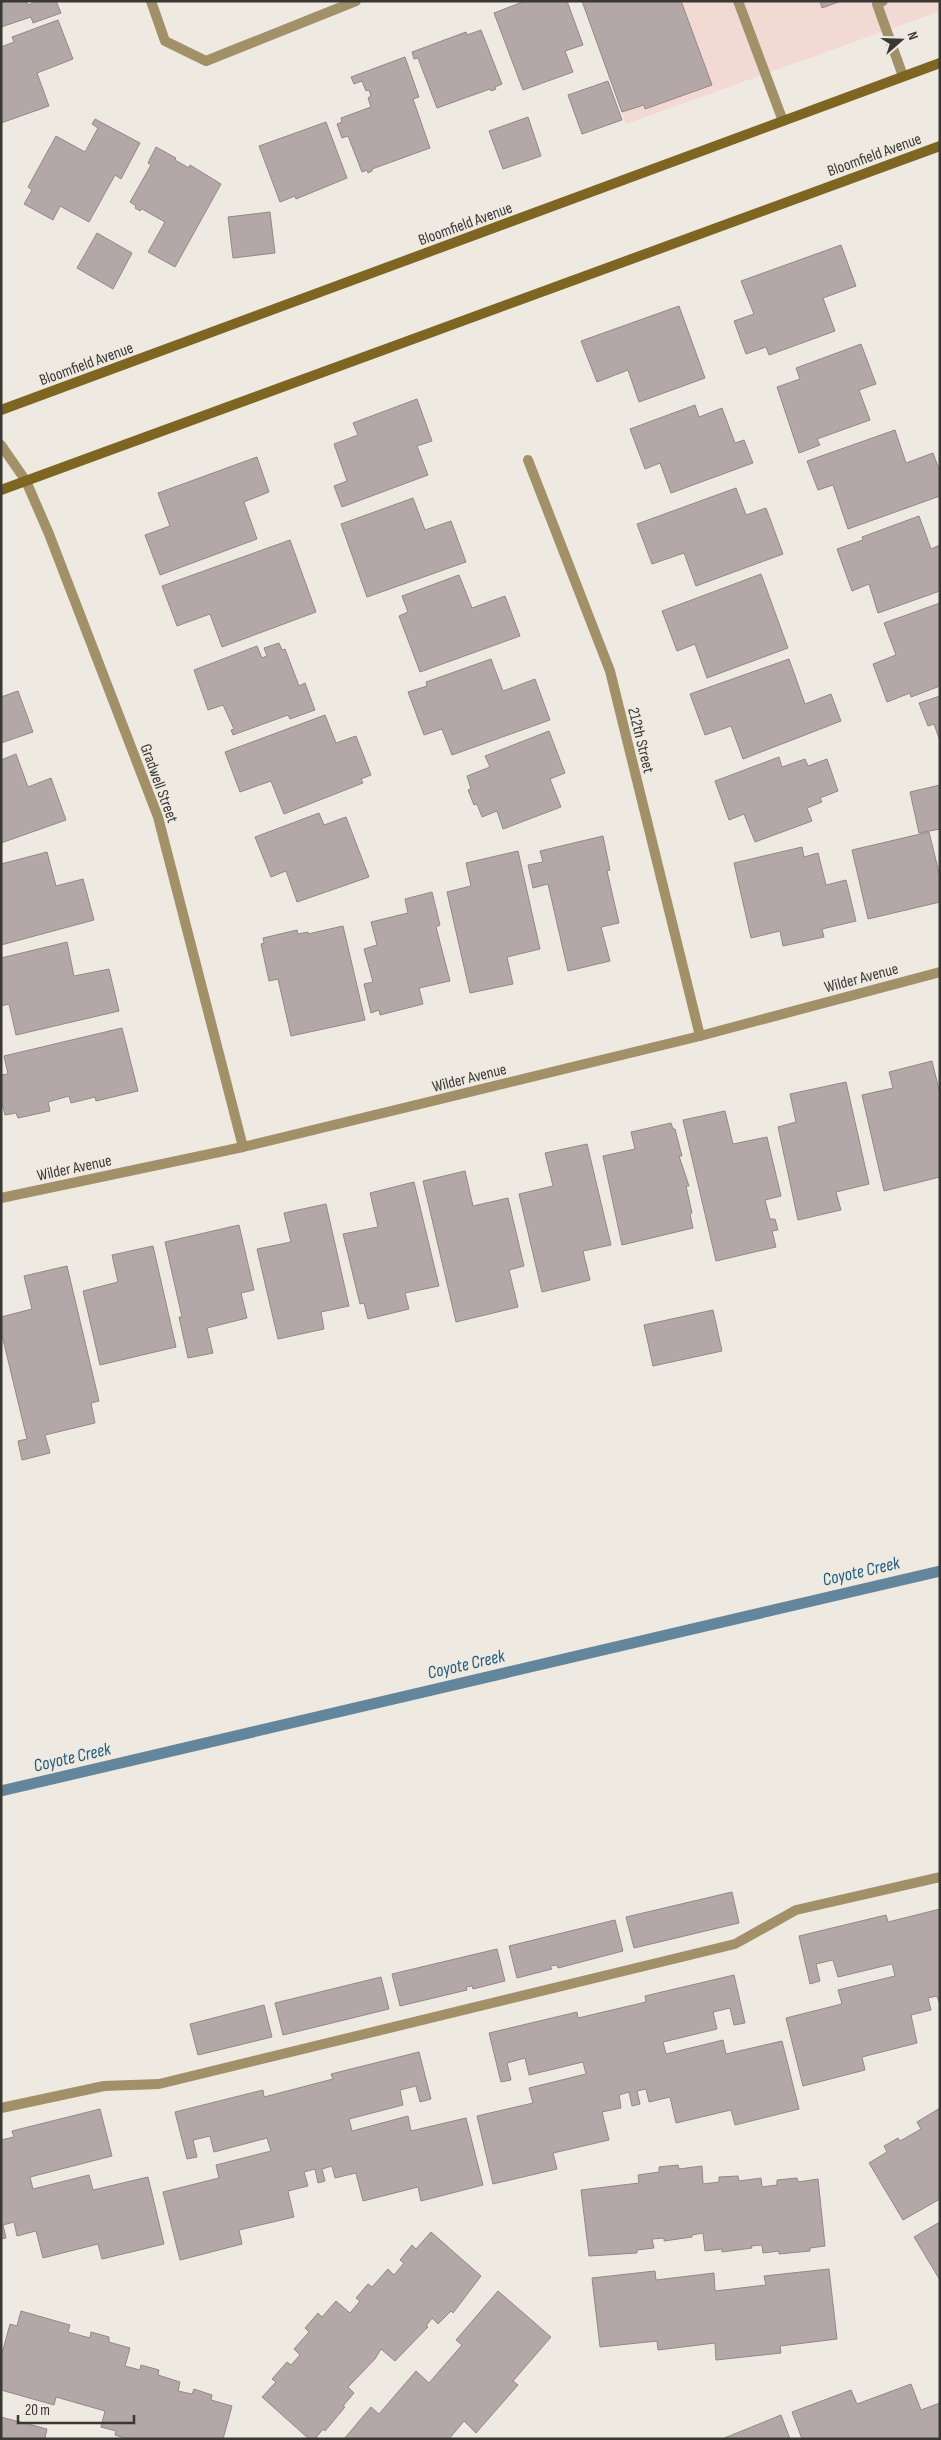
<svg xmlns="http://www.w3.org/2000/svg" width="941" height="2440" viewBox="0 0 941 2440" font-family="'Sofia Sans Condensed',sans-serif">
  <rect width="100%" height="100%" fill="#eee9e1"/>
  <polygon fill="#f3d9d4" points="582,1 940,1 940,11 626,124"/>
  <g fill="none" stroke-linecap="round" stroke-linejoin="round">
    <polyline stroke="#64869c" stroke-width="11" points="1,1791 940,1571"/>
  </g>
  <g fill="#b3a8a7" stroke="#938887">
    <polygon points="1,1 26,1 28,5 38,1 56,1 61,13 33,23 31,17 1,27"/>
    <polygon points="525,1 567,1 583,45 565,51 573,72 523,90 494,13"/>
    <polygon points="582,1 681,1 712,85 645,109 644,105 622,112"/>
    <polygon points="820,1 841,1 822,8"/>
    <polygon points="58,20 73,59 37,73 49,106 1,123 1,47 14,42 12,37"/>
    <polygon points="481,30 502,84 495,87 496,89 491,91 490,89 437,108 418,58 414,59 412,52 466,32 467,35"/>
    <polygon points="405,57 419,97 413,99 430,148 372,169 372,171 368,173 367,170 362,172 348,136 342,138 337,124 342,122 341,118 371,107 368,98 371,96 369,90 366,91 362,81 354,84 351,77"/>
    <polygon points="608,81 622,120 582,134 568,95"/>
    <polygon points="528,117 541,156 503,169 489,131"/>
    <polygon points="95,119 140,143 121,179 115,175 89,222 60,206 53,220 24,204 32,190 28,187 56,136 85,152 98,128 92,124"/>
    <polygon points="326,122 347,178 296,199 295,196 280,202 259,146"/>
    <polygon points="156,147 176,158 175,160 189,168 190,165 221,184 175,267 148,252 165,222 142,209 140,211 135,208 136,206 130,202 151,165 148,163"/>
    <polygon points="270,212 275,253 233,258 228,217"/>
    <polygon points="97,233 132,253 113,289 77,268"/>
    <polygon points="841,245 856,286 823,298 835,331 769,355 766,347 746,354 734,321 754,314 741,281"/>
    <polygon points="679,306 705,378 639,402 628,370 597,382 581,341"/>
    <polygon points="861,344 876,384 859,390 870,420 817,439 820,445 799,453 777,387 800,379 796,368"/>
    <polygon points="417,399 432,441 417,446 428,475 342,507 334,486 347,481 334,444 358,435 353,423"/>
    <polygon points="695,405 699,417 722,408 735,443 744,440 753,463 671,493 660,463 645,469 630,429"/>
    <polygon points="895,430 906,463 933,453 940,472 940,496 848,529 833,485 818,490 807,461"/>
    <polygon points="257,457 269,492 244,502 257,539 160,575 145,535 170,526 158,493"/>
    <polygon points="736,488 746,515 766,508 783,554 696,586 684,553 652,564 637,524"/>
    <polygon points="413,498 425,530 451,521 466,562 367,597 341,524"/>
    <polygon points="919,516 931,549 940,545 940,591 878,613 869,584 852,591 837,549 863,540 862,537"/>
    <polygon points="290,540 316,612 222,647 210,614 177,626 162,586"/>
    <polygon points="761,574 788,648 707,678 695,644 677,651 662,611"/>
    <polygon points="459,575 472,608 505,596 520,636 420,672 399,616 408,612 402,596"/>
    <polygon points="940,603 940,686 911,697 910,693 887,702 873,664 896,655 884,623"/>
    <polygon points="279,643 282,650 285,649 299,686 305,683 315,710 290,719 288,715 233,735 231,730 234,729 223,705 208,710 194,670 257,646 262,658 267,656 264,648"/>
    <polygon points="491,659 503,691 535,679 550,720 452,755 442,729 424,735 408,692 427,686 426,682"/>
    <polygon points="789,659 805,704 831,694 841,721 743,759 731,726 705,735 690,694"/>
    <polygon points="18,691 33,732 1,743 1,697"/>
    <polygon points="940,696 940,741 934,724 928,726 919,703"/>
    <polygon points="325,715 336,743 356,736 371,775 361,779 363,783 284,814 271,781 240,792 225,752"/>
    <polygon points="549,731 565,773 550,779 561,807 503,829 497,811 482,817 477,804 474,805 468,790 471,789 467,776 490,767 485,756"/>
    <polygon points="16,754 28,787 51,778 66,820 1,843 1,760"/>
    <polygon points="779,757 782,767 805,759 808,766 827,759 838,791 820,798 822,802 807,808 812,821 755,842 744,814 729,820 715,781"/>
    <polygon points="940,785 940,829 919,833 910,792"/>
    <polygon points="319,813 324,825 346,817 369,877 297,902 286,871 271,877 255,837"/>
    <polygon points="929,832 940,877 940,902 868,919 852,850"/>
    <polygon points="603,836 610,870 607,871 619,923 601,927 610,961 568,971 548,884 533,888 528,865 543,862 540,851"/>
    <polygon points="802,847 804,857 818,853 826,885 846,880 856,921 822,929 824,937 783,946 780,931 751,938 734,863"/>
    <polygon points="518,851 540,949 507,957 513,984 470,993 447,892 471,886 466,863"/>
    <polygon points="47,852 56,886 83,879 94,920 1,945 1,864"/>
    <polygon points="432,892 440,925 436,927 450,981 419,988 423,1004 380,1015 379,1010 371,1013 364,984 373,982 364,949 377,945 371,922 408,913 405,899"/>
    <polygon points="343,926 365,1020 291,1036 278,979 269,981 261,944 264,943 263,938 297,930 298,934 308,932 308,934"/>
    <polygon points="67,942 74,976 109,969 119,1011 16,1035 9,1004 1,1006 1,958"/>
    <polygon points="122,1028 138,1091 96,1101 95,1097 71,1103 69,1096 48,1102 50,1111 18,1118 16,1113 5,1115 1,1099 1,1075 8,1074 4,1056"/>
    <polygon points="932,1061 940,1094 940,1177 884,1191 862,1095 893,1088 889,1072"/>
    <polygon points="846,1082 869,1184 836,1192 841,1210 798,1220 778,1127 796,1122 790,1094"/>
    <polygon points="725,1111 733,1144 767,1137 781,1196 765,1200 770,1219 775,1219 778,1230 772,1231 776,1247 716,1261 683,1120"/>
    <polygon points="671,1123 673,1129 675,1129 682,1156 679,1156 689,1186 686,1186 692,1213 690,1214 693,1228 622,1245 603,1156 635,1149 631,1132"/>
    <polygon points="587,1144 611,1245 583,1251 590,1280 542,1292 519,1194 553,1186 545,1153"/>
    <polygon points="465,1171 473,1206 508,1198 524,1266 509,1270 518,1307 456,1322 423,1181"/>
    <polygon points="414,1182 439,1286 405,1293 409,1309 368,1319 364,1303 360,1304 343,1234 378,1227 370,1193"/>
    <polygon points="326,1204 349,1306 321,1312 324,1329 278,1339 257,1249 291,1242 284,1213"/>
    <polygon points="239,1225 254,1290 241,1293 247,1318 207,1328 213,1353 188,1358 179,1317 182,1317 165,1242"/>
    <polygon points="153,1246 176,1347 100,1365 83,1291 118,1282 112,1255"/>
    <polygon points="67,1266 99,1401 91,1403 95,1423 45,1435 50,1453 22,1460 18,1441 27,1439 1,1331 1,1317 32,1309 24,1276"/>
    <polygon points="713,1310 722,1351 653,1366 644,1325"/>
    <polygon points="732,1892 739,1923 634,1948 626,1917"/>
    <polygon points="940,1909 940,2005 937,1996 928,1998 931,2010 911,2015 917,2043 862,2057 865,2070 803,2086 786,2018 842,2004 838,1990 895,1976 892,1964 838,1977 833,1960 816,1964 820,1981 810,1984 799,1936 886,1915 888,1922"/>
    <polygon points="615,1920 623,1951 558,1968 557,1965 550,1966 552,1969 517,1978 509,1946"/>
    <polygon points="497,1949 505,1981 473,1989 472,1986 466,1987 467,1990 400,2006 392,1974"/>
    <polygon points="734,1975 745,2023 734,2025 730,2008 713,2012 717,2029 663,2042 666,2054 723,2040 726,2054 782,2041 799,2109 735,2125 731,2110 676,2123 670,2097 649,2102 646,2089 637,2091 640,2104 632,2106 629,2092 619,2095 621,2108 602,2112 609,2140 553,2153 557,2169 493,2184 477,2116 533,2103 529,2088 586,2074 583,2062 529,2075 525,2058 507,2063 511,2080 501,2082 489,2033 577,2012 578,2018 646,2002 645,1996"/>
    <polygon points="381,1977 389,2009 283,2035 275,2003"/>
    <polygon points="264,2005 272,2037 198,2055 190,2024"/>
    <polygon points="419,2052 431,2099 420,2102 416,2086 400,2090 403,2105 349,2119 352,2131 408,2116 411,2131 466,2118 483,2185 421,2201 418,2187 363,2201 356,2173 335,2178 332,2166 322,2169 325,2181 318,2183 315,2169 304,2172 308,2186 288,2191 294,2217 239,2230 242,2244 180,2260 163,2192 219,2178 216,2165 271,2151 267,2138 214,2152 210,2136 193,2140 197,2157 187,2159 175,2112 263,2090 264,2097 333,2079 331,2074"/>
    <polygon points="940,2108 940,2199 903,2220 869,2163 887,2152 884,2146 898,2138 900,2141 921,2129 917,2122"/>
    <polygon points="100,2109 112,2156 30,2177 33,2189 89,2175 93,2190 148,2177 164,2244 102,2259 98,2244 43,2258 36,2231 17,2236 14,2222 3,2225 6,2238 1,2239 1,2140 14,2137 12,2131"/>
    <polygon points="678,2165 679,2169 702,2166 703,2184 719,2182 719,2177 738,2176 739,2181 761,2178 762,2187 777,2185 777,2180 797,2178 798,2182 818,2179 825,2246 810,2248 810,2251 779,2254 779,2251 763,2253 762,2245 751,2246 752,2248 722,2252 722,2249 705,2251 703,2233 692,2235 692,2237 664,2241 664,2238 652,2239 654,2248 637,2250 637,2253 589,2256 581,2190 639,2183 638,2175 659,2172 659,2167"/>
    <polygon points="940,2222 940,2280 914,2237"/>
    <polygon points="431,2232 481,2276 453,2313 451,2311 438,2324 432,2318 426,2326 428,2327 395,2361 381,2349 375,2359 348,2387 354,2393 343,2406 345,2407 325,2431 323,2429 315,2439 309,2439 262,2397 276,2382 272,2379 287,2362 291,2365 300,2355 294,2349 309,2332 305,2328 318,2313 322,2317 336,2301 350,2313 360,2301 356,2298 368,2284 372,2287 388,2269 394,2275 404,2263 400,2260 412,2245 416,2249"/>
    <polygon points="829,2269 837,2339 780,2346 781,2353 716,2360 715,2343 658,2350 657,2341 600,2347 592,2278 655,2271 656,2280 714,2273 715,2291 766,2285 764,2276"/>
    <polygon points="498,2291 551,2337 513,2381 518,2385 476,2433 464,2421 449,2439 344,2439 371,2407 379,2414 416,2371 429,2383 462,2345 456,2340"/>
    <polygon points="21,2311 70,2325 68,2332 90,2338 91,2332 109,2337 109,2342 130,2348 125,2366 140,2370 141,2365 159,2370 158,2375 180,2382 178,2391 192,2394 194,2389 212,2395 211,2400 232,2406 223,2439 128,2439 115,2435 116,2431 101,2427 105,2411 56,2397 54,2405 1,2390 1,2357 10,2324 17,2326"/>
    <polygon points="911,2384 921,2410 940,2403 940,2439 802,2439 792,2412 851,2390 857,2404"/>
    <polygon points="781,2415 790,2439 722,2439"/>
    <polygon points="1,2417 47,2429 45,2438 48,2439 1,2439"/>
  </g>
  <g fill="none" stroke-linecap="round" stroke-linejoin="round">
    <g stroke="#a29068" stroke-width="10">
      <polyline points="738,1 783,121"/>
      <polyline points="883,1 877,4 903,76"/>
    </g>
    <g stroke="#a29068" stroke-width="10">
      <polyline points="151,1 165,41 206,61 356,1"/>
      <polyline points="1,445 26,481 49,534 158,817 243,1147"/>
      <polyline points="528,460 610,671 700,1036"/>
      <polyline points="1,1198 243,1147 700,1036 940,972"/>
      <polyline points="1,2108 104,2086 159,2084 735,1944 796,1910 940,1877"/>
    </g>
    <g stroke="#7f6522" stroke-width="10">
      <polyline points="1,410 940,63"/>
      <polyline points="1,490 940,146"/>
    </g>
  </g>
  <g text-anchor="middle" stroke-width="4" stroke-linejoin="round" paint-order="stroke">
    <g font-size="16" fill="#393834" stroke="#eee9e1">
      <text transform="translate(874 154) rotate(-20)" y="6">Bloomfield Avenue</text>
      <text transform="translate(465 223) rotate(-20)" y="6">Bloomfield Avenue</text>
      <text transform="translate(86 363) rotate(-20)" y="6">Bloomfield Avenue</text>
      <text transform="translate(642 740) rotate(76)" y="6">212th Street</text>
      <text transform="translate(160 783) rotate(70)" y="6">Gradwell Street</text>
      <text transform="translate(861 977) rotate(-15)" y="6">Wilder Avenue</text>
      <text transform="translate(469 1077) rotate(-14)" y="6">Wilder Avenue</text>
      <text transform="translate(74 1167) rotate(-12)" y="6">Wilder Avenue</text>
    </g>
    <g font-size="18" font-style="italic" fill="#205b7c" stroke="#eee9e1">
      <text transform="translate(861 1571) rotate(-13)" y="6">Coyote Creek</text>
      <text transform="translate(466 1664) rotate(-13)" y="6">Coyote Creek</text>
      <text transform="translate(72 1757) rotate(-13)" y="6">Coyote Creek</text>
    </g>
  </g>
  <rect width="941" height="2440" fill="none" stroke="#393834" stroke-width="5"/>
  <g transform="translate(901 40) rotate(70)" stroke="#eee9e1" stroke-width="4" paint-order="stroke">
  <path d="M0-4L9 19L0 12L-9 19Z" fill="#393834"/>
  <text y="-8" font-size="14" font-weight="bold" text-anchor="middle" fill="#393834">N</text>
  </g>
  <path d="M18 2415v8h116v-8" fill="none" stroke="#393834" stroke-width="2.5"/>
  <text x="25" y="2415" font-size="15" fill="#393834" stroke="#eee9e1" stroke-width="4" paint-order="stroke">20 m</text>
</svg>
